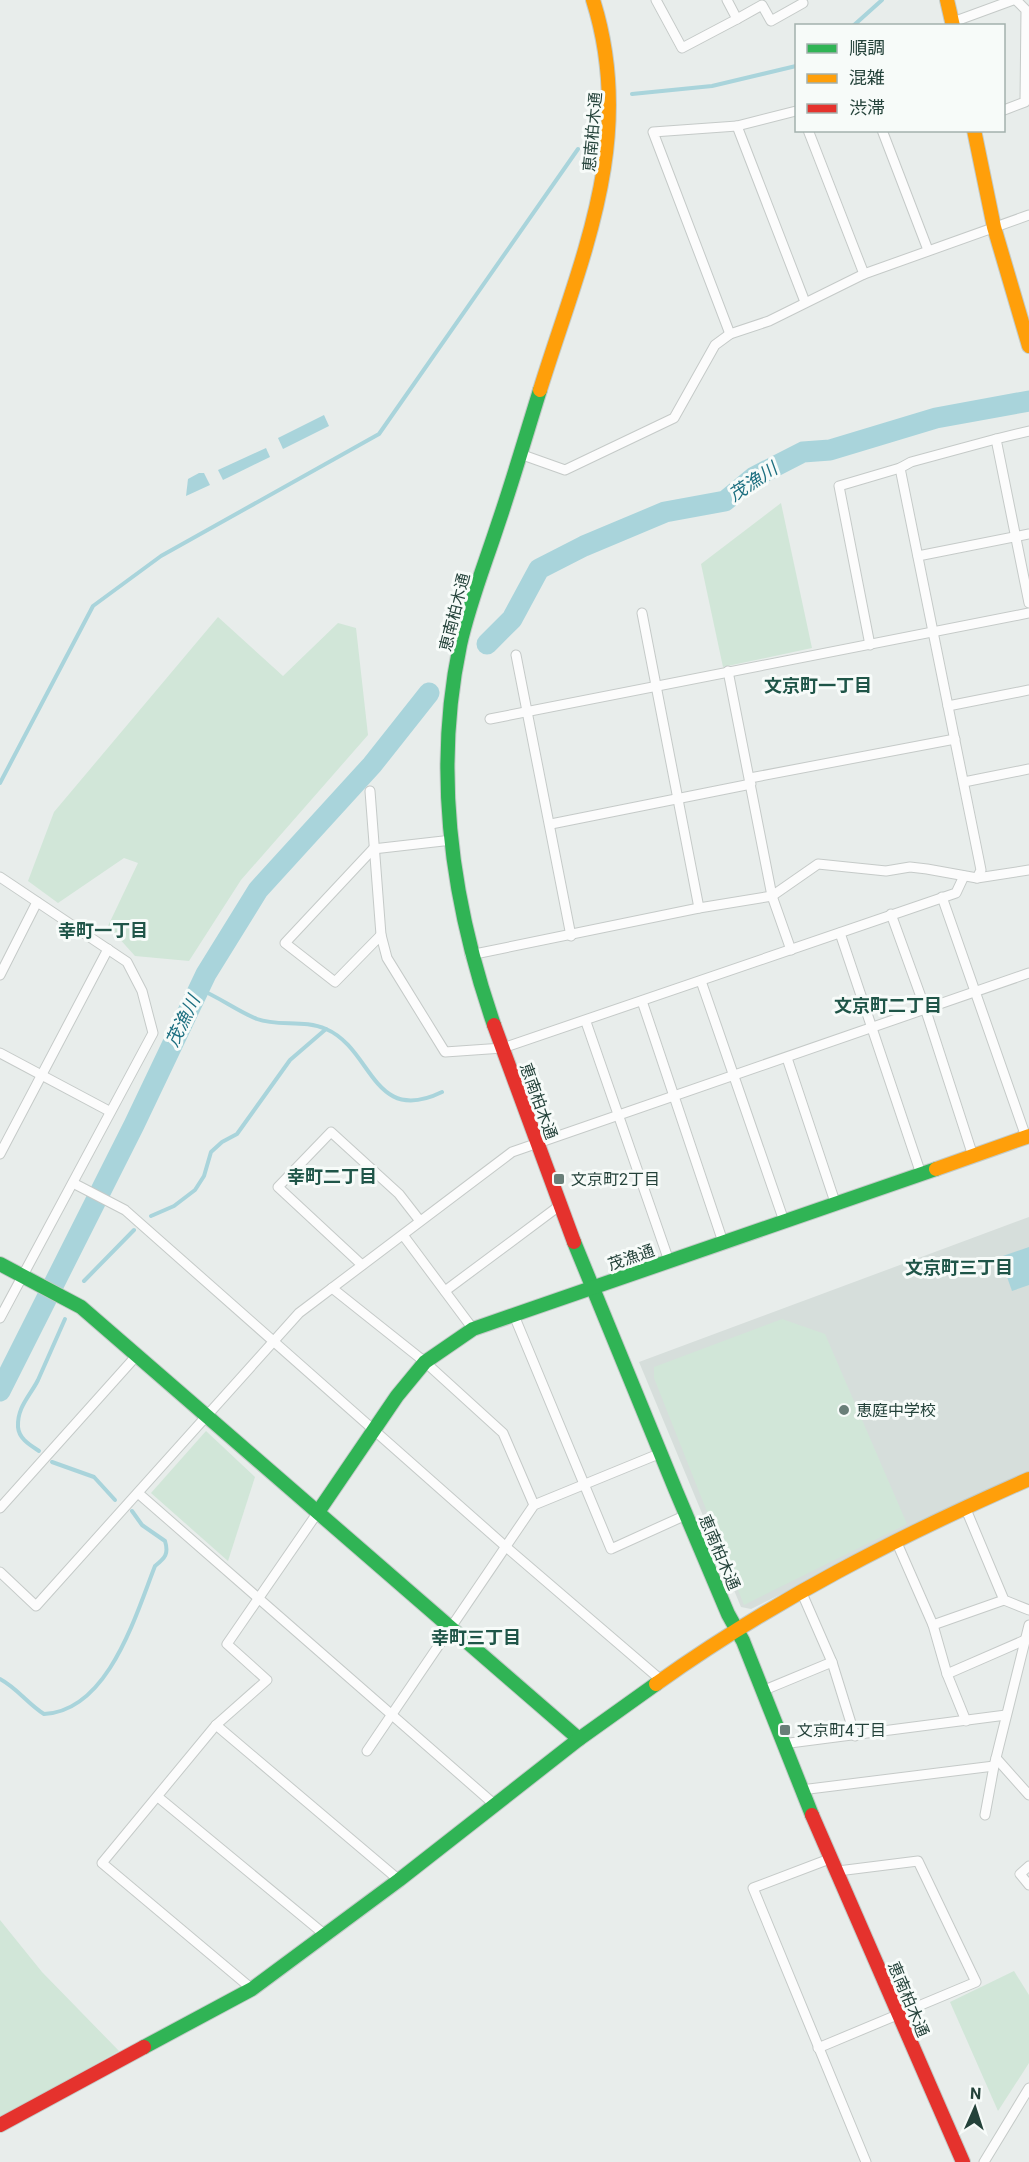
<svg xmlns="http://www.w3.org/2000/svg" width="1029" height="2162" viewBox="0 0 1029 2162" font-family="Roboto,'Noto Sans JP',sans-serif">
  <rect width="100%" height="100%" fill="#e8edeb"/>
  <polygon fill="#d6dedb" points="1029,1217 1029,1472 751,1609 741,1607 639,1362"/>
  <g fill="#d1e6d8">
    <polygon points="781,503 812,648 723,667 701,564"/>
    <polygon points="218,617 283,676 338,623 356,628 368,735 241,880 189,961 135,956 108,926 138,863 124,858 58,903 28,881 54,812"/>
    <polygon points="782,1319 825,1334 907,1524 744,1605 654,1378 654,1367"/>
    <polygon points="206,1431 255,1477 228,1561 151,1493"/>
    <polygon points="0,1920 42,1972 119,2051 0,2118"/>
    <polygon points="1014,1971 1029,1995 1029,2063 998,2111 950,2002"/>
  </g>
  <g fill="#a9d4db">
    <polygon points="324,415 329,426 283,449 278,438"/>
    <polygon points="266,448 270,457 223,480 218,470"/>
    <polygon points="199,473 204,473 210,485 186,496 188,479"/>
    <polygon points="1029,1247 1029,1285 1012,1291 1000,1257"/>
  </g>
  <g fill="none" stroke-linecap="round" stroke-linejoin="round">
    <g stroke="#a9d4db" stroke-width="4">
      <polyline points="853,26 882,0"/>
      <polyline points="632,94 712,86 796,66"/>
      <polyline points="0,783 93,606 161,556 379,434 578,149"/>
      <path d="M 199,989 C 219,997 237,1011 257,1019 C 278,1027 304,1019 326,1029 C 373,1049 372,1126 442,1092"/>
      <polyline points="151,1216 174,1206 195,1190 204,1176 211,1152 222,1142 237,1134 290,1060 326,1029"/>
      <polyline points="84,1281 134,1230"/>
      <path d="M 39,1451 C 30,1445 19,1439 18,1427 C 17,1407 30,1396 38,1380 C 47,1360 56,1339 65,1319"/>
      <polyline points="52,1462 94,1477 115,1500"/>
      <path d="M 0,1679 C 17,1688 28,1704 44,1714 C 108,1711 135,1617 155,1566 C 165,1558 169,1554 165,1541 L 142,1525 L 132,1511"/>
    </g>
    <g stroke="#a9d4db" stroke-width="21">
      <polyline points="487,644 512,619 539,569 584,546 665,512 725,501 754,477 803,452 830,450 936,418 1029,401"/>
      <polyline points="0,1391 134,1125 206,974 258,890 372,765 429,693"/>
    </g>
    <g stroke="#c5cac8" stroke-width="11">
      <g id="street">
        <polyline points="656,0 682,48 737,19 727,0"/>
        <polyline points="737,19 762,5 771,21 803,3"/>
        <polyline points="953,22 1013,0"/>
        <polyline points="1004,110 1025,102 1026,10 1016,0"/>
        <polyline points="737,126 805,302"/>
        <polyline points="808,130 864,274"/>
        <polyline points="882,130 928,250"/>
        <polyline points="730,334 653,132 737,126 796,111"/>
        <polyline points="1029,431 996,439 1029,603"/>
        <polyline points="520,454 565,470 674,418 715,345 730,334 769,321 864,274 1029,215"/>
        <polyline points="918,556 1029,534"/>
        <polyline points="642,613 699,908"/>
        <polyline points="870,645 839,486 900,468"/>
        <polyline points="516,655 571,936"/>
        <polyline points="728,671 772,896 791,950"/>
        <polyline points="948,706 1029,690"/>
        <polyline points="490,719 1029,613"/>
        <polyline points="750,778 955,739"/>
        <polyline points="964,782 1029,769"/>
        <polyline points="370,791 381,935"/>
        <polyline points="551,824 751,784"/>
        <polyline points="452,840 373,849 285,943 335,982 381,935 387,958 445,1052 503,1048 956,893 964,876"/>
        <polyline points="0,877 127,962 142,991 153,1033 0,1318"/>
        <polyline points="977,878 981,870 978,855 900,468 911,462 996,439"/>
        <polyline points="942,897 1026,1137"/>
        <polyline points="891,914 925,1008 973,1156"/>
        <polyline points="840,933 921,1174"/>
        <polyline points="470,955 699,908 772,896 818,864 886,871 910,867 927,869 977,878 1029,870"/>
        <polyline points="0,975 37,902"/>
        <polyline points="701,981 784,1221"/>
        <polyline points="642,1001 723,1242"/>
        <polyline points="586,1022 669,1261"/>
        <polyline points="0,1053 109,1111"/>
        <polyline points="787,1058 836,1205"/>
        <polyline points="0,1154 108,949"/>
        <polyline points="73,1183 125,1210 505,1546 661,1680"/>
        <polyline points="403,1235 473,1329"/>
        <polyline points="362,1265 278,1187 331,1132 399,1194 420,1221"/>
        <polyline points="332,1288 425,1362 503,1433 534,1505"/>
        <polyline points="445,1291 559,1206"/>
        <polyline points="513,1313 611,1549 686,1515"/>
        <polyline points="138,1493 495,1805"/>
        <polyline points="965,1507 1004,1600 1029,1610"/>
        <polyline points="0,1508 138,1354"/>
        <polyline points="897,1543 933,1625 947,1674 966,1721"/>
        <polyline points="0,1572 36,1606 299,1313 512,1152 1029,973"/>
        <polyline points="801,1591 832,1662 855,1736"/>
        <polyline points="933,1625 1004,1600"/>
        <polyline points="947,1674 1025,1640"/>
        <polyline points="762,1691 832,1662"/>
        <polyline points="216,1725 399,1880"/>
        <polyline points="782,1744 1006,1715"/>
        <polyline points="367,1751 534,1505 661,1453"/>
        <polyline points="996,1758 1029,1795"/>
        <polyline points="801,1790 994,1766"/>
        <polyline points="158,1797 324,1934"/>
        <polyline points="985,1815 994,1766 1029,1625"/>
        <polyline points="832,1858 753,1888 866,2162"/>
        <polyline points="1029,1866 1020,1874 1029,1885"/>
        <polyline points="252,1989 102,1863 216,1725 267,1680 227,1644 318,1512"/>
        <polyline points="818,2048 976,1982 918,1861 838,1871"/>
        <polyline points="984,2162 1029,2088"/>
      </g>
    </g>
    <g stroke="#c3cbc8" stroke-width="16">
      <g id="fast">
        <path d="M 494,1025 C 452,903 433,773 460,645 C 469,604 485,564 498,524 C 513,480 526,435 540,390"/>
        <polyline points="574,1242 676,1491 728,1614 743,1641 812,1815"/>
        <polyline points="0,1264 81,1307 579,1739"/>
        <polyline points="318,1512 397,1396 425,1362 473,1329 936,1169"/>
        <polyline points="144,2047 252,1989 399,1880 579,1739 656,1684"/>
      </g>
    </g>
    <g stroke="#c3cbc8" stroke-width="16">
      <g id="slow">
        <polyline points="947,0 953,26"/>
        <polyline points="974,130 994,227 1029,346"/>
        <path d="M 540,390 C 581,258 637,139 593,0"/>
        <polyline points="936,1169 1029,1136"/>
        <path d="M 656,1684 C 772,1601 899,1536 1029,1479"/>
      </g>
    </g>
    <g stroke="#c3cbc8" stroke-width="16">
      <g id="jam">
        <polyline points="494,1025 574,1242"/>
        <polyline points="812,1815 963,2162"/>
        <polyline points="0,2125 144,2047"/>
      </g>
    </g>
    <use href="#street" stroke="#fcfcfc" stroke-width="9"/>
    <use href="#fast" stroke="#30b455" stroke-width="14"/>
    <use href="#slow" stroke="#ff9f0a" stroke-width="14"/>
    <use href="#jam" stroke="#e5322d" stroke-width="14"/>
  </g>
  <g fill="#697e78" stroke="#f7fbf9" stroke-width="2">
    <rect x="553" y="1173" width="12" height="12" rx="3"/>
    <circle cx="844" cy="1410" r="6"/>
    <rect x="779" y="1724" width="12" height="12" rx="3"/>
  </g>
  <g text-anchor="middle" stroke-width="6" stroke-linejoin="round" paint-order="stroke">
    <g font-size="16" fill="#24423a" stroke="#f7fbf9">
      <text transform="translate(592 132) rotate(-85)" y="6">恵南柏木通</text>
      <text transform="translate(454 612) rotate(-76)" y="6">恵南柏木通</text>
      <text transform="translate(539 1101) rotate(70)" y="6">恵南柏木通</text>
      <text transform="translate(631 1257) rotate(-19)" y="6">茂漁通</text>
      <text transform="translate(720 1552) rotate(67)" y="6">恵南柏木通</text>
      <text transform="translate(909 1999) rotate(67)" y="6">恵南柏木通</text>
    </g>
    <g font-size="16" fill="#24423a" stroke="#f7fbf9" text-anchor="start">
      <text x="571" y="1185">文京町2丁目</text>
      <text x="856" y="1416">恵庭中学校</text>
      <text x="797" y="1736">文京町4丁目</text>
    </g>
    <g font-size="18" font-style="italic" fill="#1c6f80" stroke="#f7fbf9">
      <text transform="translate(753 482) rotate(-34)" y="6">茂漁川</text>
      <text transform="translate(183 1021) rotate(-64)" y="6">茂漁川</text>
    </g>
    <g font-size="18" font-weight="bold" fill="#1f5548" stroke="#f7fbf9">
      <text x="818" y="692">文京町一丁目</text>
      <text x="103" y="937">幸町一丁目</text>
      <text x="888" y="1012">文京町二丁目</text>
      <text x="332" y="1183">幸町二丁目</text>
      <text x="959" y="1274">文京町三丁目</text>
      <text x="476" y="1644">幸町三丁目</text>
    </g>
  </g>
  <rect x="795" y="24" width="210" height="108" fill="#f7fbf9" stroke="#a3b1ad" stroke-width="1.5"/>
  <rect x="807" y="44" width="30" height="9" fill="#30b455" stroke="#a3b1ad" stroke-width="1.5"/>
  <text x="849" y="54" font-size="18" fill="#24423a">順調</text>
  <rect x="807" y="74" width="30" height="9" fill="#ff9f0a" stroke="#a3b1ad" stroke-width="1.5"/>
  <text x="849" y="84" font-size="18" fill="#24423a">混雑</text>
  <rect x="807" y="104" width="30" height="9" fill="#e5322d" stroke="#a3b1ad" stroke-width="1.5"/>
  <text x="849" y="114" font-size="18" fill="#24423a">渋滞</text>
  <g transform="translate(975 2108) rotate(3)" stroke="#f7fbf9" stroke-width="4.5" paint-order="stroke">
  <path d="M0-4.5L10 22L0 15L-10 22Z" fill="#24423a"/>
  <text y="-9" font-size="16" font-weight="bold" text-anchor="middle" fill="#24423a">N</text>
  </g>
</svg>
